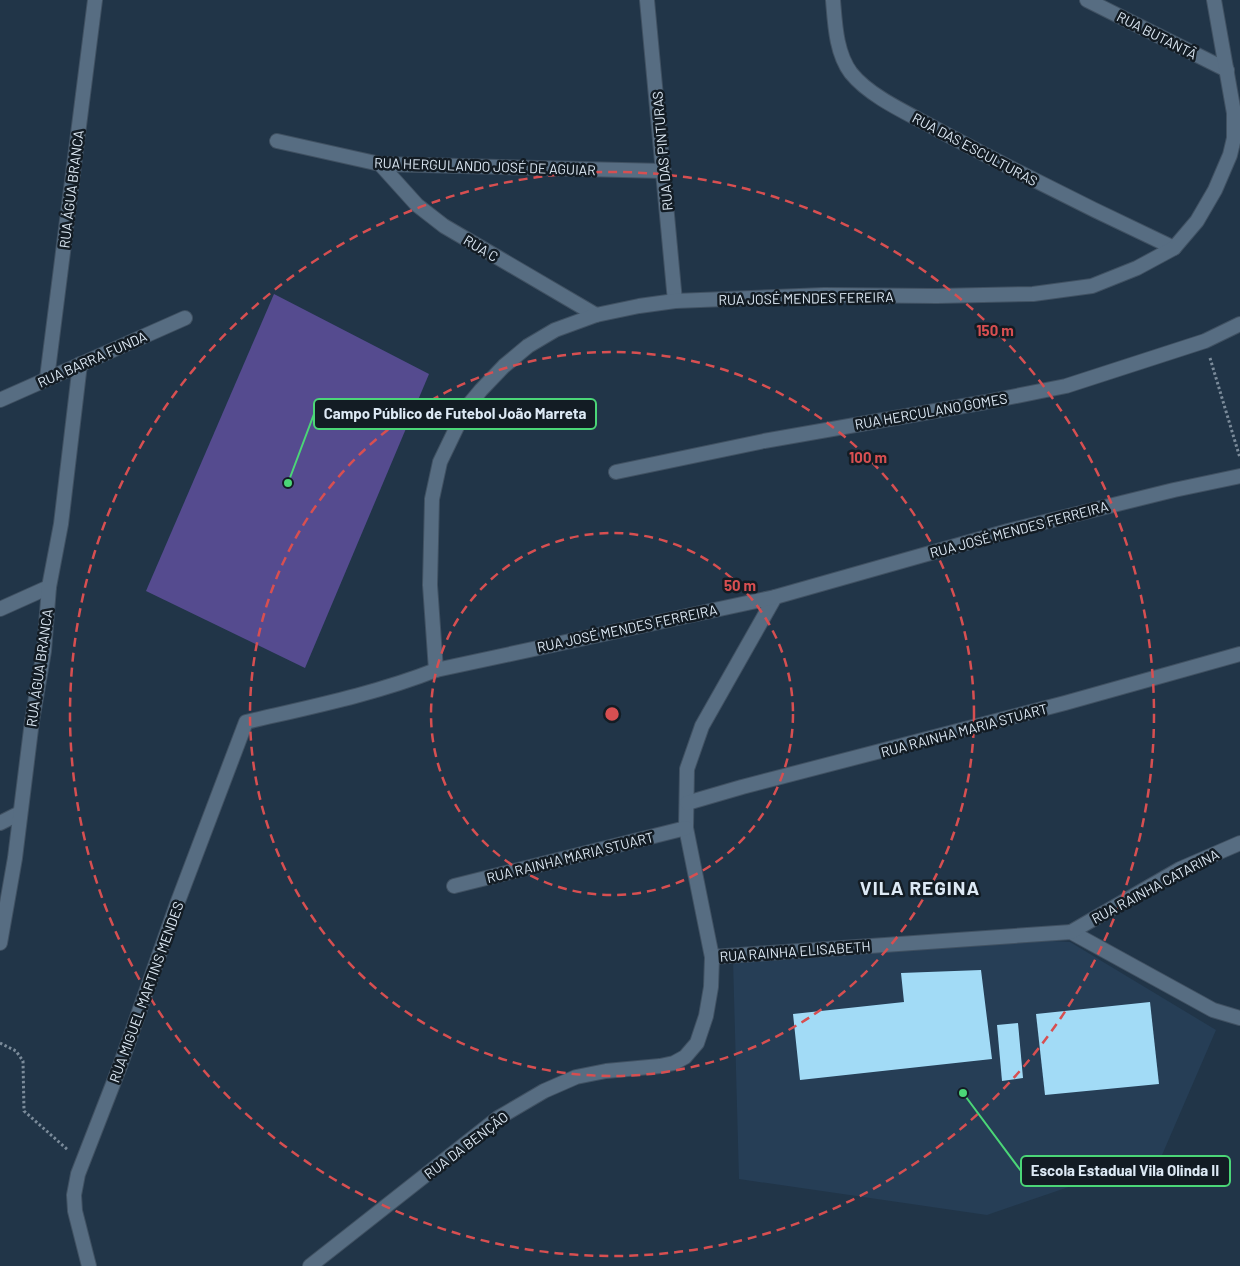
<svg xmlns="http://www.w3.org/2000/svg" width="1240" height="1266" font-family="Barlow,sans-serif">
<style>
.built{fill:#263e56}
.green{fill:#554b8f}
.building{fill:#a2dbf6}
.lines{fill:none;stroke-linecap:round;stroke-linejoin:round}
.minor-casing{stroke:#405162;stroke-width:16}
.path{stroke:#7b8b9a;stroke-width:3;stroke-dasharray:2.5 2.5;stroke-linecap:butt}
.minor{stroke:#576d82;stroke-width:14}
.ring{fill:none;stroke:#d74f51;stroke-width:2.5;stroke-dasharray:9 6}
.labels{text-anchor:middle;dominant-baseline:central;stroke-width:5;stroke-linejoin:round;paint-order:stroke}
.street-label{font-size:14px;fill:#dde9f5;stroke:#131c24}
.district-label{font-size:19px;font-weight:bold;letter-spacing:1px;fill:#dde9f5;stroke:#131c24}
.centre{fill:#d74f51;stroke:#131c24;stroke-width:2.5}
.ring-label{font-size:15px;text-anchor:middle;font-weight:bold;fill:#d74f51;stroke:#131c24;stroke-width:5;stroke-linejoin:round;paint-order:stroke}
.leader{fill:none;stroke:#4bd677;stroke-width:2}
.callout-dot{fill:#4bd677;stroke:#131c24;stroke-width:2}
.callout{fill:#131c24;stroke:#4bd677;stroke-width:2}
.callout-label{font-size:15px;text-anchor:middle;font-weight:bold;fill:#dde9f5}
</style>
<rect width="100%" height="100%" fill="#213548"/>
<polygon class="built" points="1052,941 1070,942 1216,1030 1162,1155 987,1215 739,1179 733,959"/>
<polygon class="green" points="274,294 429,374 305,668 146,591"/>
<g class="building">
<polygon points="981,970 992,1059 800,1080 793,1014 904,1002 901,973"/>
<polygon points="1150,1002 1159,1084 1045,1095 1036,1014"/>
<polygon points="1018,1023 1023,1078 1002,1081 997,1025"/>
</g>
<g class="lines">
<defs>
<g id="minor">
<polyline points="647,0 675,301"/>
<path d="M833,0C835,24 836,53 851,73C871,98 912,115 940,131C1017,172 1095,211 1174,248"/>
<polyline points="1087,0 1227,70"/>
<polyline points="277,141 380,164 664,171"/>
<polyline points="380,164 417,205 444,226 596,315"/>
<polyline points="47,378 95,0"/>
<polyline points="0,400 185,318"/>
<polyline points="616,472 764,441 986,402 1066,386 1205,341 1240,324"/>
<polyline points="775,597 702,726 687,769 686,828 712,957 1071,932 1213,1010 1240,1018"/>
<polyline points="0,609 49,587"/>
<polyline points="436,670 430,585 432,499 440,462 466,408 481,390 504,366 528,346 555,330 596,315 639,306 675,301 824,295 937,296 1033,294 1092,286 1137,268 1174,248 1197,221 1215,190 1230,155 1234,138 1234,113 1214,0"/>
<polyline points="687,803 742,787 1065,703 1240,654"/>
<polyline points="0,823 20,813"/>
<polyline points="454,886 686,828"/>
<polyline points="1071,932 1180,869 1240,843"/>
<polyline points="0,943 15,858 32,721 44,651 49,587 61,524 80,364"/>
<path d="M89,1266L75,1211L74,1195L78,1174L120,1066L177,904L246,722C310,707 375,694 436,670L775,597L1008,531L1174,490L1240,476"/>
<polyline points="310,1266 498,1118 544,1091 576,1077 606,1071 660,1066 674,1063 685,1057 697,1043 706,1016 711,987 712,957"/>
</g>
</defs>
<use href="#minor" class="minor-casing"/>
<g class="path">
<polyline points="1210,358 1240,458"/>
<polyline points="0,1043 16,1051 23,1061 24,1111 68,1150"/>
</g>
<use href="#minor" class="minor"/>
</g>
<g class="ring">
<circle cx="612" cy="714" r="181"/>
<circle cx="612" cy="714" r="362"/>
<circle cx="612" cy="714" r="542"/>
</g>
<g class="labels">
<g class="street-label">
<text transform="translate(1157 35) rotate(27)">RUA BUTANTÃ</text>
<text transform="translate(975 149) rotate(28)">RUA DAS ESCULTURAS</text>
<text transform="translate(662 151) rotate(-95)">RUA DAS PINTURAS</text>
<text transform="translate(485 166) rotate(2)">RUA HERGULANDO JOSÉ DE AGUIAR</text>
<text transform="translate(71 189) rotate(-83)">RUA ÁGUA BRANCA</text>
<text transform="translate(481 248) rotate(31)">RUA C</text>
<text transform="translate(806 298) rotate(-1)">RUA JOSÉ MENDES FEREIRA</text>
<text transform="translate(92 359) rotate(-24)">RUA BARRA FUNDA</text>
<text transform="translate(931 411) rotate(-10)">RUA HERCULANO GOMES</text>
<text transform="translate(1019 529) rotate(-15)">RUA JOSÉ MENDES FERREIRA</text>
<text transform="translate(627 628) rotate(-12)">RUA JOSÉ MENDES FERREIRA</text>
<text transform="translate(39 668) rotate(-82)">RUA ÁGUA BRANCA</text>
<text transform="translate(964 730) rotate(-15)">RUA RAINHA MARIA STUART</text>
<text transform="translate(570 857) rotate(-14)">RUA RAINHA MARIA STUART</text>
<text transform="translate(1155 886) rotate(-28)">RUA RAINHA CATARINA</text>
<text transform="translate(795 951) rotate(-4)">RUA RAINHA ELISABETH</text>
<text transform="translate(146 992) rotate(-70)">RUA MIGUEL MARTINS MENDES</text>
<text transform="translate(466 1145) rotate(-37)">RUA DA BENÇÃO</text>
</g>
<g class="district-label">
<text x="920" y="887">VILA REGINA</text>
</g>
</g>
<circle cx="612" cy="714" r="8" class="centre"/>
<g class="ring-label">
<text x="995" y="336">150 m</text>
<text x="868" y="463">100 m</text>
<text x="740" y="591">50 m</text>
</g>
<path class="leader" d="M288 483L314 414M963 1093L1021 1171"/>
<g class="callout-dot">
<circle cx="288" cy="483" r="5"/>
<circle cx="963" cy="1093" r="5"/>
</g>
<g class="callout">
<rect x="314" y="399" width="282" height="30" rx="5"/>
<rect x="1021" y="1156" width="209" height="30" rx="5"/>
</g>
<g class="callout-label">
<text x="455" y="419">Campo Público de Futebol João Marreta</text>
<text x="1125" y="1176">Escola Estadual Vila Olinda II</text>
</g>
</svg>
